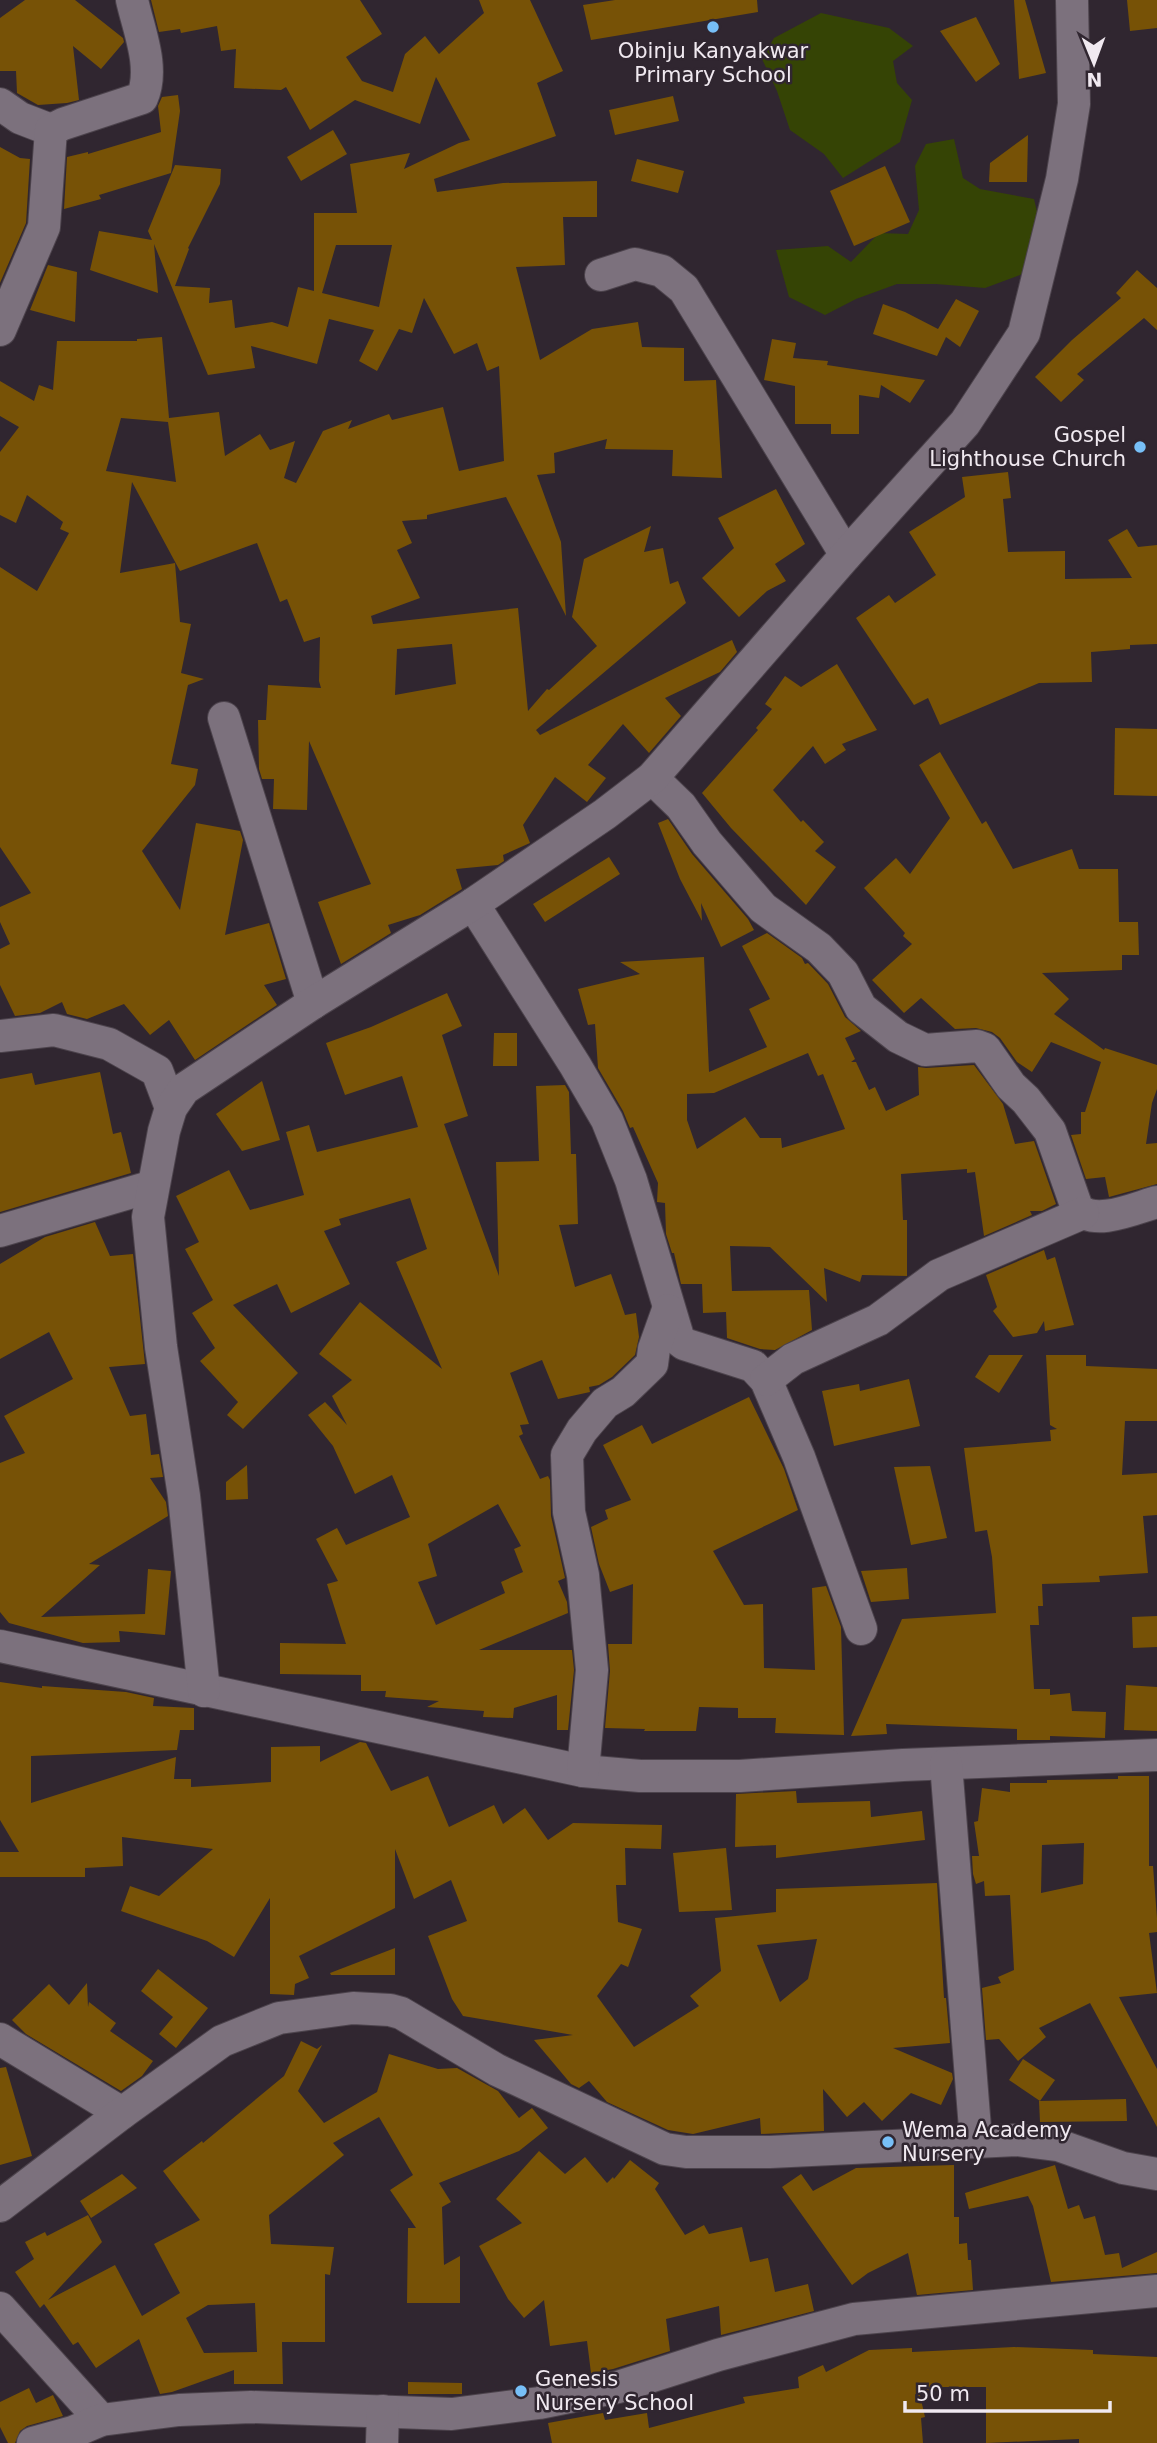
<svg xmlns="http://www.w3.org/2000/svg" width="1157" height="2443" font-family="'DejaVu Sans',sans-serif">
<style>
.green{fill:#354405}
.building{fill:#775206;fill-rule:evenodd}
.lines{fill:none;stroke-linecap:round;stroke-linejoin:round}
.street-casing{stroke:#4c434c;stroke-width:34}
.street{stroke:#7c717d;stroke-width:32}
.poi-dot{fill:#77bff7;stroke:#302630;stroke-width:2.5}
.labels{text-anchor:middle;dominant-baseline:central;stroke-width:5;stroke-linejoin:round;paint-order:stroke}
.poi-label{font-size:21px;fill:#f0e9f0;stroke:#302630;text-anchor:start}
</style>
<rect width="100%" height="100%" fill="#302630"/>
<g class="green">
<polygon points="821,13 889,28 913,46 893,61 897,83 912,100 900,142 843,178 824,154 790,130 777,91 762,59 774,38"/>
<polygon points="954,139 963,178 980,189 1034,199 1043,237 1033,270 985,288 936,284 897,284 856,299 825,315 789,297 776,250 828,246 851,262 879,233 908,234 919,210 915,166 926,144"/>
</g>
<g class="building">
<polygon points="25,0 75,0 123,38 124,42 101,69 73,46 79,100 67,103 38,105 17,93 16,71 0,71 0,18"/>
<path d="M151,0H360L382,34L346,57L362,81L393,92L405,54L425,36L439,54L484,13L479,0H530L563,71L537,83L556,136L434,179L437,192L503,183L597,181V217H563L565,265L516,267L540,360L592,329L638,322L642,347L684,348V381L716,380L722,478L672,476L673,450L605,449L607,439L554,453L555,473L537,475L561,542L566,616L506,497L427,515V519L402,521L412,543L397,550L420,598L371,616L373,624L518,608L528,711L547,689L549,690L597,646L572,617L584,559L651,526L644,552L663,548L670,584L678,581L686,603L536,730L540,735L732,640L737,652L720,672L665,698L681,716L649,753L623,724L588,765L606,778L587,802L555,777L523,825L530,843L503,855L504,861L498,865L456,869L462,889L420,915L388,925L391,933L341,964L318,902L371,884L309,741L307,810L273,809L274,779H262L259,769L258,720H266L268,685L321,688L319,681L320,637L304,642L287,599L280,602L257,543L180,571L132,482L120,573L175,563L180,622L191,624L181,673L204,679L188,685L171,764L198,769L195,785L142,851L180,910L196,823L240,831L243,840L225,935L269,923L286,979L264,985L277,1005L195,1060L169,1020L150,1035L124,1004L87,1019L67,1014L62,1002L40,1013L15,1016L0,985V949L10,944L0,922V907L31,893L0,847V567L37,591L69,533L60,529L63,522L27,495L16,523L0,515V452L19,427L0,416V381L34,401L39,385L53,390L57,341H137V339L162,337L169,418L219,412L225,456L260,434L270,450L295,441L284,478L296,483L323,431L352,420L348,429L389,414L392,420L443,407L459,471L504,461L499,366L487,371L477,343L454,354L424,298L412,333L399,329L377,371L359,361L374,330L329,319L317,364L251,346L255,368L208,375L154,244L158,293L90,270L99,231L152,240L148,231L175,165L221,169L220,184L188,248L189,249L175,286L210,288L209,303L232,300L235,328L272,322L288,327L298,287L314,291V213H357L350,164L410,153L404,169L459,143L470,140L436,77L420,124L355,100L310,130L286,87L281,90L234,88L236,49L221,51L217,26L181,33L180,29L159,32ZM336,245H392L379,307L322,293ZM121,418L168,422L176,482L106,471ZM452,644L456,684L395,695L397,649Z"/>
<polygon points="615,0 757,0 758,12 591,40 583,5"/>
<polygon points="1014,0 1025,0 1046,73 1019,79"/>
<polygon points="1127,0 1157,0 1157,28 1130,31"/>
<polygon points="976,17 1000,64 976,82 940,31"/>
<polygon points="178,95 180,111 171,173 99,195 101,199 64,209 67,157 88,152 88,154 161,132 158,106 162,97"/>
<polygon points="673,96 679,121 615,135 609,110"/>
<polygon points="333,130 347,154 301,181 287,157"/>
<polygon points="1028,135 1027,182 989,182 990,163"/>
<polygon points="0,147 20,158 30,159 26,223 0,283"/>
<polygon points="637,159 684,171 678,193 631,181"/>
<polygon points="885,166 910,222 854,246 830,191"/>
<polygon points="48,265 77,272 75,322 30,310"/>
<polygon points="1137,270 1157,288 1157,330 1144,318 1077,374 1084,380 1061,402 1035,377 1072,340 1121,298 1116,293"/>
<polygon points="956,299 979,311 960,347 946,337 937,356 873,334 883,304 905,312 938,329"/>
<polygon points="772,339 796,343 793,358 828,361 827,365 925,380 910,403 881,385 879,398 859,395 859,434 831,434 831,424 795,424 795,386 764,380"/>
<polygon points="1008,472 1011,498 1003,499 1008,552 1065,551 1065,579 1132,578 1108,540 1127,529 1138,547 1157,545 1157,644 1130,645 1130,649 1091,652 1092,682 1039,683 940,725 928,698 914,705 856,618 889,595 895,603 936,575 909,532 965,497 962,477"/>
<polygon points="776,489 805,544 775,564 786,581 767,591 739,617 702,578 734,548 718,518"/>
<polygon points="837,664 877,730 842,744 846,750 825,764 813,746 773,790 801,822 803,820 824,842 815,851 836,867 806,905 731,828 702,793 758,730 756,728 772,709 765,704 785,676 801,687"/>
<polygon points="1115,728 1157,729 1157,796 1114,795"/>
<polygon points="940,752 982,824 986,821 1013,869 1072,849 1079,869 1118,869 1119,922 1138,922 1139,955 1122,955 1122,970 1042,973 1069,999 1054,1014 1104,1050 1105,1048 1157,1065 1157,1089 1152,1103 1146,1144 1157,1143 1157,1184 1109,1197 1105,1177 1086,1179 1071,1135 1081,1134 1081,1112 1085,1112 1101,1062 1051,1042 1032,1072 1017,1062 1000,1038 992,1032 976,1028 955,1029 921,998 904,1013 872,980 912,944 903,936 905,933 864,888 896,858 910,874 950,818 919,765"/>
<polygon points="668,819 692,854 748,919 754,930 721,947 701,903 702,921 680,879 658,823"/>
<polygon points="609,857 620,874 545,922 533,904"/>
<path d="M767,933L802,958L805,964L808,963L828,984L845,1017L861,1031L845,1038L855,1059L851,1062H856L869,1090L875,1087L886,1111L919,1095L918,1067L926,1068L974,1065L1003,1104L1015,1144L1034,1141L1056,1204L1042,1211H1030L1032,1215L984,1236L975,1172L967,1173V1169L901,1174L903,1220H907V1276L862,1275L860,1282L824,1268L827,1302L770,1247L730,1246L732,1291L809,1290L812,1330L775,1350L760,1349L727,1338L726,1312L703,1313L702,1284H681L674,1253H672L666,1234L665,1203L657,1202L658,1183L633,1127L630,1128L623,1111L598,1068L595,1024L588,1025L578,989L640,974L620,962L704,957L709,1072L767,1047L749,1009L770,999L742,946ZM808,1053L818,1076L823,1074L845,1129L782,1148L781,1138H760L745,1117L697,1149L687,1120V1094L714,1093Z"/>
<path d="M447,993L462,1026L442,1035L468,1116L444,1124L499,1276L496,1162L539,1161L536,1086L565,1085L569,1092L571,1154H576L578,1224L559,1225L575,1287L611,1274L625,1315L636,1313L639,1337L635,1355L612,1377L599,1385L589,1387L590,1392L558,1399L542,1360L510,1373L529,1424L520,1425L523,1434L519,1436L540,1479L548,1476L550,1480L551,1516L565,1578L558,1581L567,1602L568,1613L479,1650H572L574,1670L568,1730H557V1695L514,1708L513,1718L483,1717L484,1711L427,1707L439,1701L385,1697L386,1691H361V1675L280,1674V1643L346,1644L327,1584L338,1581L316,1539L337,1528L346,1545L410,1517L392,1475L355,1494L333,1446L308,1415L325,1402L347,1425L332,1396L352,1380L319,1354L360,1302L442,1369L396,1262L427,1249L410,1198L339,1219L341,1225L324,1231L350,1284L291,1313L277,1284L233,1305L298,1373L243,1429L227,1415L238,1402L200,1361L215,1348L192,1313L213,1300L185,1249L199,1242L176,1196L229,1170L250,1210L304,1195L286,1132L309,1125L317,1152L418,1127L402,1076L345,1095L326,1043L371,1027ZM498,1504L521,1546L514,1549L523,1572L501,1582L505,1593L436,1625L418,1582L437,1576L428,1544Z"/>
<polygon points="494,1033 517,1033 517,1066 493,1066"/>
<polygon points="100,1072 113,1134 121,1132 131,1173 0,1212 0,1079 32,1073 35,1085"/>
<polygon points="262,1081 280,1140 242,1151 216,1114"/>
<polygon points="95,1222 110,1256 133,1254 145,1364 109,1367 130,1416 146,1414 151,1455 159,1454 163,1477 150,1478 166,1502 168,1516 89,1564 100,1565 41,1617 145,1614 148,1569 171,1571 165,1635 119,1631 120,1642 83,1643 9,1623 0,1612 0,1463 25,1453 4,1416 73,1379 49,1332 0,1359 0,1264 45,1237"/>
<polygon points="1044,1250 1047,1260 1055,1257 1074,1325 1045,1331 1044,1321 1037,1333 1013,1337 993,1311 997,1307 986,1275"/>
<polygon points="989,1355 1023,1355 999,1393 975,1377"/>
<polygon points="1046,1355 1086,1355 1086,1366 1157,1369 1157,1421 1125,1421 1122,1475 1157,1473 1157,1515 1143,1516 1148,1573 1099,1576 1100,1582 1042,1584 1043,1606 1038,1606 1039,1625 1030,1625 1034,1689 1050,1689 1050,1695 1070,1693 1072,1711 1106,1712 1105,1738 1050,1736 1050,1740 1017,1740 1017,1729 886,1724 887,1734 851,1736 902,1619 996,1613 992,1557 987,1530 975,1532 964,1448 1051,1441 1050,1430 1057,1429 1050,1425"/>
<polygon points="909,1379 920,1426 834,1446 822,1391 859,1384 860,1391"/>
<polygon points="749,1397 784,1469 798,1510 713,1551 744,1605 763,1604 764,1668 815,1670 812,1588 826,1586 841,1627 844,1735 775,1733 776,1718 738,1718 738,1708 699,1707 696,1731 644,1731 645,1729 605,1728 610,1671 608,1644 632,1644 633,1584 610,1592 599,1564 591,1527 608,1519 605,1510 631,1500 603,1445 642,1425 652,1444"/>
<polygon points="247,1465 248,1499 226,1500 226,1482"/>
<polygon points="930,1466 947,1538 911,1545 894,1467"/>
<polygon points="907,1568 909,1599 871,1602 861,1571"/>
<polygon points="1157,1616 1157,1647 1133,1648 1132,1617"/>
<path d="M0,1682L42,1688V1686L126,1692L154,1698L153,1706L194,1708V1730H180L177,1750L31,1756V1803L176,1757L174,1779H191V1787L271,1782V1747L320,1746V1762L360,1742L366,1743L391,1791L428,1776L449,1827L494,1805L503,1824L525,1808L548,1840L573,1823L662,1825L661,1849L625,1848L626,1885H616L618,1922L642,1929L628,1967L621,1964L597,1996L634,2047L699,2006L690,1996L721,1971L715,1918L776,1912V1889L937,1883L944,1998H946L950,2043L893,2048L952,2073L953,2079L941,2105L911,2093L882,2121L864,2102L847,2117L823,2089L824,2131L761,2134L760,2118L693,2134L668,2130L607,2102L589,2081L579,2088L571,2084L534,2040L573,2035L463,2016L452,1999L428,1936L467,1921L451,1880L414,1899L395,1849V1908L299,1956L309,1978L295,1984L294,1995L270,1994V1898L234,1957L207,1941L121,1911L130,1886L159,1896L213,1849L122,1837L123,1866L85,1868V1877H0V1852H19L0,1820ZM817,1939L808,1979L780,2002L757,1945Z"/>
<polygon points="1126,1685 1157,1687 1157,1731 1124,1730"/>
<path d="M1118,1776H1149V1866H1153L1157,1918V1932L1149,1933L1157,1993L1119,1997L1157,2069V2127L1090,2003L1039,2028L1046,2037L1018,2061L999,2039L986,2040L982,1988L1001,1983L998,1977L1014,1970L1010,1895L985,1896L984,1881L976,1884L973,1874L972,1856H979L974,1822L978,1821L982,1788L1010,1792V1783H1047V1780L1118,1779ZM1084,1843L1083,1884L1041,1893L1042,1845Z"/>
<polygon points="796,1791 797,1803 870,1801 871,1817 922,1811 925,1840 776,1858 776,1845 735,1847 736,1794"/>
<polygon points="726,1848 732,1910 679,1912 673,1853"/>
<polygon points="395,1948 395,1975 331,1975 330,1973"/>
<polygon points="158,1969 208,2008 176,2048 159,2034 173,2017 141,1991"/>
<polygon points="87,1983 88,2007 89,2002 116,2023 110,2031 153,2061 142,2076 121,2091 26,2034 12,2020 49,1984 69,2005"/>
<path d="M301,2041L317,2049L322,2045L298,2091L324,2123L377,2092L389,2054L438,2069L457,2068L498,2091L519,2118L532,2108L548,2128L519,2151L439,2183L451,2202L442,2207L444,2265L460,2256V2303H407L408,2228H416L390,2190L413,2175L379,2117L333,2143L344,2155L269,2215L271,2244L334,2247L330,2275L325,2274V2342H282L283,2384H234V2370L172,2392L160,2394L139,2339L96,2368L78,2342L73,2345L44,2304L40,2308L15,2272L34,2259L25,2242L45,2232L47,2236L88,2215L102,2242L48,2300L115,2265L142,2316L180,2293L154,2244L200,2220L163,2171L202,2141L203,2143L284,2076ZM255,2303L257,2352L204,2353L186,2318L208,2305Z"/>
<polygon points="1023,2059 1055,2080 1040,2101 1009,2080"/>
<polygon points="6,2067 32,2156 0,2165 0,2068"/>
<polygon points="1126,2099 1127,2121 1040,2122 1039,2101"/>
<polygon points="539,2151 565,2174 585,2157 607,2183 613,2177 614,2179 630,2160 659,2183 655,2189 685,2235 704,2225 709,2234 742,2227 750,2262 768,2258 775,2292 808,2284 814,2311 721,2335 719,2306 666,2319 670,2351 613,2369 591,2373 587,2341 550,2346 544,2300 524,2318 508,2299 479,2246 522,2223 496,2199"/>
<polygon points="954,2165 954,2217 959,2217 959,2244 967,2243 968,2260 971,2260 973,2290 917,2295 908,2253 868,2273 852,2285 782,2187 801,2174 813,2191 856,2168"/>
<polygon points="1055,2165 1068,2209 1079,2205 1084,2219 1095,2216 1105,2255 1119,2253 1122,2268 1157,2252 1157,2273 1051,2282 1033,2206 1028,2196 969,2209 965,2193"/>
<polygon points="122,2174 137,2188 91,2218 80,2201"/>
<polygon points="1014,2347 1093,2350 1093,2354 1157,2357 1157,2443 1079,2443 1079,2439 986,2443 986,2387 942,2387 942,2390 919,2391 925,2417 921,2418 923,2443 552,2443 548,2423 603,2413 605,2420 647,2413 649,2428 745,2403 743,2397 799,2388 798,2377 823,2365 826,2372 869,2350 912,2348 912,2352"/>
<polygon points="408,2382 462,2383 462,2394 408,2394"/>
<polygon points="29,2388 36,2403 53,2395 63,2416 27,2426 20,2431 15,2443 8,2443 0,2427 0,2402"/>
</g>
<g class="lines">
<defs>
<g id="street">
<polyline points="0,104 20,118 51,130"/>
<polyline points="601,275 635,264 662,271 684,289 846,555"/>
<path d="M0,330L44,227L51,130L63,124L142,98C155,68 139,31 132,0"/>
<polyline points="224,718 313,1003"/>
<path d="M652,778L681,806L707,843L763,908L819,948L843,973L861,1008L898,1037L925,1050L977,1046L985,1049L1011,1086L1026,1100L1050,1131L1077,1208C1095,1227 1135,1208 1157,1202"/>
<polyline points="473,904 575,1065 607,1120 631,1180 679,1340 684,1344 753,1366 766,1380 799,1457 861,1629"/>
<polyline points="0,1036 54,1030 109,1044 157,1071 171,1108"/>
<polyline points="0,1231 153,1186"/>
<polyline points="766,1380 793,1359 878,1320 939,1275 1083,1213"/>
<polyline points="0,1646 583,1771 640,1776 740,1776 903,1765 1157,1755"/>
<polyline points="204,1691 184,1496 161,1347 148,1217 164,1131 171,1108 184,1089 313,1003 473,904 605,814 652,778 846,555 965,423 1024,333 1062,179 1074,104 1072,0"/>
<polyline points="946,1764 976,2141"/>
<polyline points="583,1771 592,1670 583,1575 569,1512 567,1455 582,1430 605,1403 623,1392 652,1364 654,1349 668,1310"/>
<polyline points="0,2039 122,2113"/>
<polyline points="0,2206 122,2113 222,2041 279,2018 353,2008 390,2010 401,2013 497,2070 665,2149 686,2152 770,2152 1016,2140 1058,2145 1123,2168 1157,2174"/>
<polyline points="0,2308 101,2420"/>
<polyline points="33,2443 73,2432 101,2420 179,2410 251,2407 452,2414 539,2403 618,2387 718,2355 854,2319 1157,2291"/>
<polyline points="382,2443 383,2411"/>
</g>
</defs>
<use href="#street" class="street-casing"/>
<use href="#street" class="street"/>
</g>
<g class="poi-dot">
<circle cx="713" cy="27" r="7"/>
<circle cx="1140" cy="447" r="7"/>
<circle cx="888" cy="2142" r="7"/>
<circle cx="521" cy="2391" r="7"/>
</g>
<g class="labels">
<g class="poi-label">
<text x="713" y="51" text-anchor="middle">Obinju Kanyakwar<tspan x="713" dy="24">Primary School</tspan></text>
<text x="1126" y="435" text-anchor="end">Gospel<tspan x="1126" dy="24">Lighthouse Church</tspan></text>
<text x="902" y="2130">Wema Academy<tspan x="902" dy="24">Nursery</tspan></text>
<text x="535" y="2379">Genesis<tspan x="535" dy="24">Nursery School</tspan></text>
</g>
</g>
<g transform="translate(1094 63) rotate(179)" stroke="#302630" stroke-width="5" paint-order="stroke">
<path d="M0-5L12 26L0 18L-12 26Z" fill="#f0e9f0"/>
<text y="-10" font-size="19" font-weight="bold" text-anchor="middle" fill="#f0e9f0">N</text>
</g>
<path d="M905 2401v10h205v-10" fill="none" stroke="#f0e9f0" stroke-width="3.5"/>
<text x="916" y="2401" font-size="21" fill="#f0e9f0" stroke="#302630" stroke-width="5" paint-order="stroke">50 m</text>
</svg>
